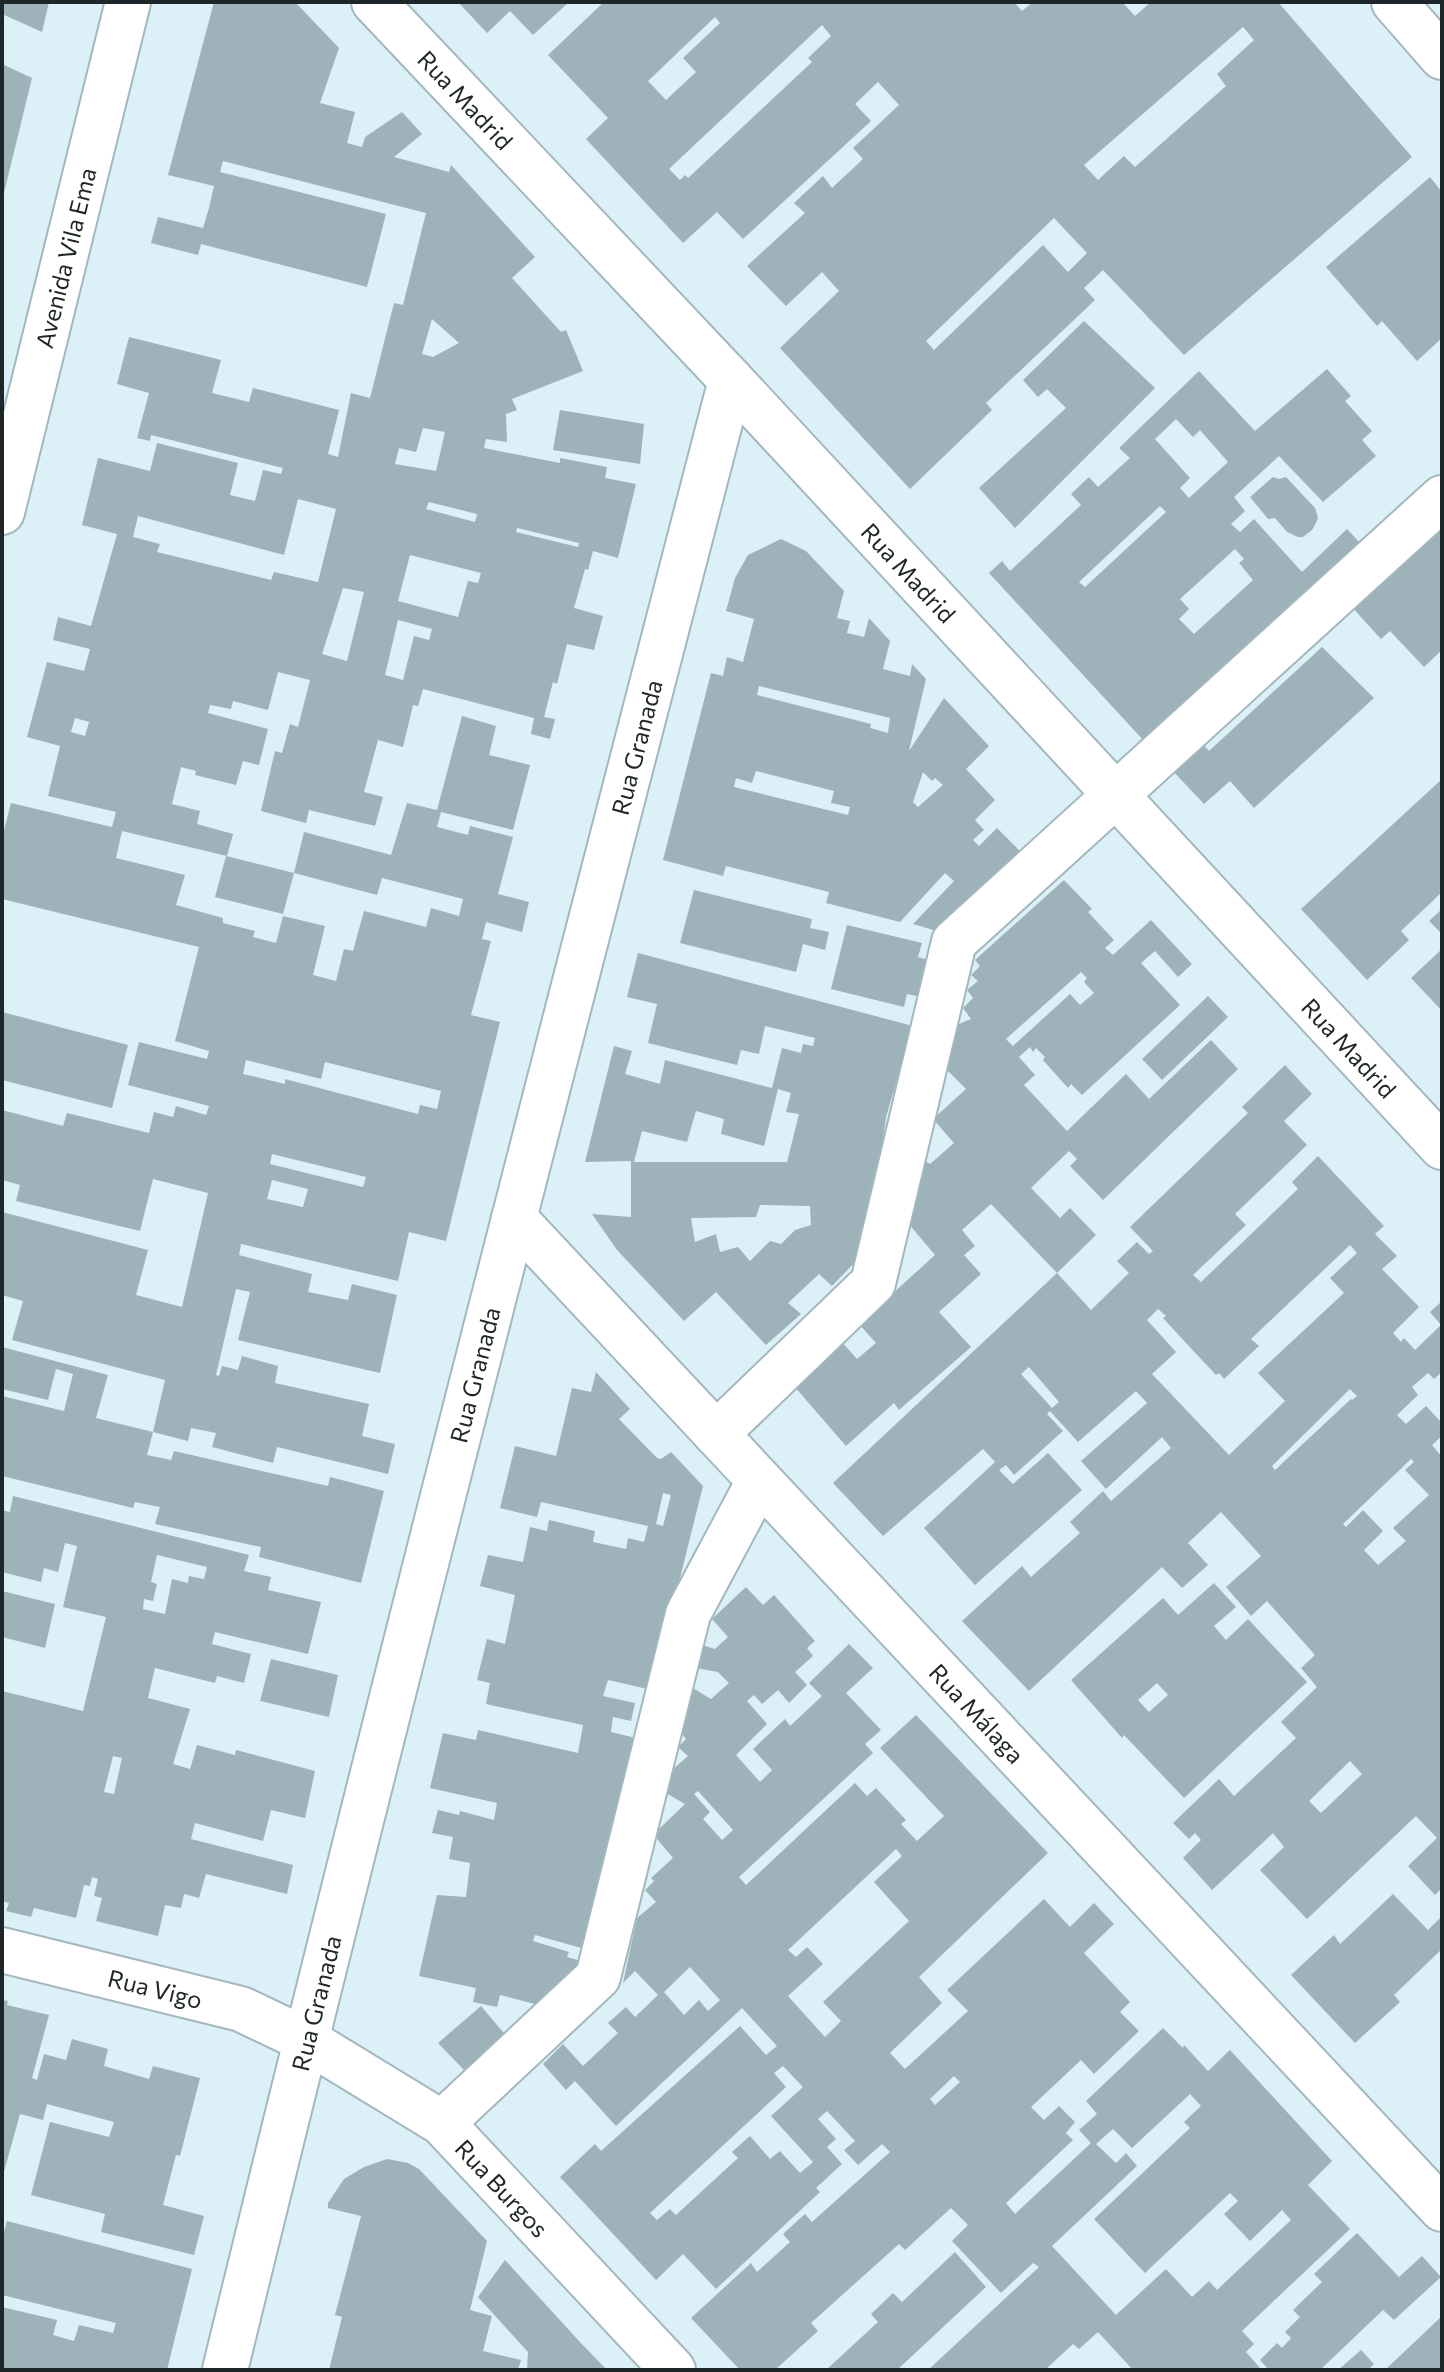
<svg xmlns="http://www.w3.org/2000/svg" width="1444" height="2372" font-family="Commissioner,sans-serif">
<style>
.building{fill:#9eb2b9;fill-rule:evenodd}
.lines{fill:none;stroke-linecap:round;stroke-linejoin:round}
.pedestrian-casing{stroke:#a3b7be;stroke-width:48}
.minor-casing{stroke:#a3b7be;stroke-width:48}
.secondary-casing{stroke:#a3b7be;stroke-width:48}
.pedestrian{stroke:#fff;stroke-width:44}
.minor{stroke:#fff;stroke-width:44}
.secondary{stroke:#fff;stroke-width:44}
.labels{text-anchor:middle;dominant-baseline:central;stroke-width:6;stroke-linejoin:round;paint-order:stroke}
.street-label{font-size:24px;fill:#1f2629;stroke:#f2fafd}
</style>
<rect width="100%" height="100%" fill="#dbf0f7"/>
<g class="building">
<polygon points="2,2 49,2 42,32 2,14"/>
<path d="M214,2H295L339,48L320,103L355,112L347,143L362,147L365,137L402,112L422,134L394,157L449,172L451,165L535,257L512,278L561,332L566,330L583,371L512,399L517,410L506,414L507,442L486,439L484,448L560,463V458L607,467L605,478L636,484L618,558L593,551L588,570L585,569L574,608L603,616L594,650L567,644L557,684L553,682L544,717L555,719L550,739L531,734L534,718L423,689L418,706L413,705L403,747L378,740L364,792L383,797L375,826L309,810L306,823L261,811L275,751L282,753L290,724L298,727L310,680L278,672L268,710L233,701L231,709L210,705L208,713L268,729L259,765L243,761L236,785L195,775L196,771L181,767L172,804L200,811L197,824L233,834L227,856L122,831L116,858L185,875L176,905L223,918V923L255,931L253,937L276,943L283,916L325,926L313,975L336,981L344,949L353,951L364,911L426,927L431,908L459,916L463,899L382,878L377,895L294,873L304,832L391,855L407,803L437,810L462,716L496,726L489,755L530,765L513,830L441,812L437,827L468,835L470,826L513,837L498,894L529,902L522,932L486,922L482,939L491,941L471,1015L500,1022L446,1241L409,1232L398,1281L241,1244L239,1255L312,1274L308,1292L348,1300L352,1284L397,1295L380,1373L238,1340L250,1292L236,1289L216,1375L219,1376L222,1366L238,1370L242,1356L278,1366L275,1383L369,1404L362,1436L395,1444L388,1474L277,1447L273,1463L212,1447L216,1433L191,1428L188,1441L153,1432L165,1380L12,1340L23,1301L2,1295V1212L148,1250L136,1295L182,1307L208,1193L153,1179L140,1231L16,1201L20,1185L2,1180V1110L63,1126L67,1113L149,1133L154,1112L173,1117L176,1106L206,1115L209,1106L128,1085L139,1042L207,1059L209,1051L175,1041L199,947L2,899V838L11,803L112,827L116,812L48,796L60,746L27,737L47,662L84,671L90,649L53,640L58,617L91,626L117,534L82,525L98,458L150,471L157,443L238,463L230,495L255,501L263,470L281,474L283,468L151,435L150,441L137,438L149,393L117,384L129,337L221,360L212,393L249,402L253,388L339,410L328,454L338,457L351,393L370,398L394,303L403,305L426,213L223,161L220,172L386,214L367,287L201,244L198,255L151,243L158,217L203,228L209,208L214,186L168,175ZM432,319L459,343L433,357L422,354ZM423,428L445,432L436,471L395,464L399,448L416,452ZM298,499L336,509L318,582L274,572L271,580L157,552L160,544L133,537L138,516L284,555ZM429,502L477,514L475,522L426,509ZM517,528L579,543L578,547L516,532ZM410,555L481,573L478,583L468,581L458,617L398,601ZM343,588L364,592L347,661L322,654ZM398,620L432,629L429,640L414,636L403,680L385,675ZM75,718L89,722L85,736L71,732ZM246,1060L321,1079L325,1062L441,1091L437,1109L420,1105L418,1114L285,1079V1084L243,1074ZM272,1154L366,1177L363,1187L270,1164ZM272,1180L308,1189L303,1207L267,1199Z"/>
<polygon points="458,2 569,2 533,35 510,11 487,33"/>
<path d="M604,2H1014L1022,11L1033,2H1122L1135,16L1151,2H1278L1412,157L1184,355L1103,270L1084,288L1095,300L986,403L992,410L910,489L780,348L839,291L822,272L786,306L747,266L805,213L794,203L823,176L832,188L863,159L853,148L899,105L878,82L855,104L871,121L743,239L717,212L683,243L586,139L608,118L548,55ZM715,17L720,23L683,58L696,72L666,100L648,81ZM822,25L831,36L808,58L812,62L688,178L685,175L680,180L669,169ZM1243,27L1254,40L1217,74L1226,86L1135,167L1124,156L1098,180L1084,165ZM1054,218L1087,253L1068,272L1043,245L934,350L926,341Z"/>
<polygon points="2,64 32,78 3,197 2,197"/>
<polygon points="1430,177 1442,192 1442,338 1417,361 1382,321 1377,326 1326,267"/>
<polygon points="1084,321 1155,388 1015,528 979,488 1066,408 1047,389 1038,397 1023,380"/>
<path d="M1327,369L1351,396L1345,401L1372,431L1362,440L1376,456L1323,502L1279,456L1234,497L1245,511L1231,524L1240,532L1254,519L1302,572L1347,529L1360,543L1145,742L989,573L1002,561L1010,571L1081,505L1071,494L1089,477L1098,487L1130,458L1119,448L1199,371L1255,431ZM1176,419L1193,437L1200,430L1228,462L1189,498L1180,488L1190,478L1155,439ZM1160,506L1166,512L1085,587L1079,582ZM1235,549L1244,559L1239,563L1253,580L1194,634L1179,619L1189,609L1180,599Z"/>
<polygon points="560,410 644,424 640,464 553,450"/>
<polygon points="1273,477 1279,479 1286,477 1315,508 1318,518 1316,523 1312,530 1303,537 1298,537 1287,532 1275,518 1268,519 1250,497"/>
<polygon points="1437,522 1442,528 1442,650 1424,667 1390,631 1381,639 1349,604"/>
<path d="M781,539L806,551L844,591L837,618L850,621L847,633L864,637L869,618L890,641L883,669L910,676L912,664L926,679L909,751L944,698L989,746L966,769L995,800L975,820L984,830L973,840L979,846L997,828L1022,853L940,932L913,924L954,881L945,873L900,922L826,903L829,892L726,866L723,876L663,860L711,673L723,676L727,657L743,662L754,619L726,611L735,578L748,555ZM759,686L890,718L888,733L870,728L871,724L757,695ZM756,771L834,791L831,803L850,807L848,815L734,787L736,778L752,783ZM923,772L932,781L935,778L943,785L918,807L913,802Z"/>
<polygon points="1322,647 1374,698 1254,808 1230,781 1204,804 1171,769 1201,742 1209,751"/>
<polygon points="1442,779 1442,892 1401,931 1409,940 1367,980 1301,909"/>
<polygon points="226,856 294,873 283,914 215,897"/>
<path d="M1064,880L1092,909L1088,912L1114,940L1105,948L1113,955L1151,920L1192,964L1178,977L1155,951L1141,963L1180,1005L1082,1095L1071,1084L1068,1088L1043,1060L1045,1057L1036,1048L1033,1052L1030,1047L1019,1057L1035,1075L1024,1085L1067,1131L1126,1074L1149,1099L1211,1040L1238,1069L1103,1200L1070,1166L1077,1159L1069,1151L1031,1188L1060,1218L1070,1208L1096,1235L1057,1273L991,1204L962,1230L975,1246L964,1255L981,1274L939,1312L971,1347L899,1410L894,1403L846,1446L794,1386L841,1341L857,1359L876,1343L859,1324L935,1255L908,1223L922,1159L930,1164L954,1143L933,1119L966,1089L944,1067L954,1026L971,1019L963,1008L973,998L967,990L978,981L971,975L980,966L975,960ZM1081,972L1087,978L1084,982L1094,993L1080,1005L1070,994L1013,1046L1006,1039Z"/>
<polygon points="694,890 812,919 810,928 829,932 825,950 803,944 796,972 680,943"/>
<polygon points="1442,909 1442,934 1429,921"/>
<polygon points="847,925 922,943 918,957 932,961 921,997 907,994 904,1007 831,989"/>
<polygon points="1442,949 1442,1011 1411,978"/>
<path d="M638,953L913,1026L886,1117L880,1162L860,1257L832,1286L819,1274L788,1303L801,1314L766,1345L716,1292L684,1321L617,1250L592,1214L631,1217V1161L585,1162L614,1046L632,1051L625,1074L660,1084L665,1060L772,1088L782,1048L801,1053L803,1044L813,1046L815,1038L765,1026L759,1054L741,1050L737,1065L648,1043L657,1004L627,997ZM778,1089L791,1093L786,1112L799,1114L787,1162H634L642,1131L687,1142L696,1111L724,1119L721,1134L764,1146ZM760,1205L810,1206L811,1225L795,1230L781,1244L770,1241L750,1261L738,1247L720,1252L716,1234L695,1242L691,1218L756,1217Z"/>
<polygon points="1208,996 1228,1017 1162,1080 1142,1059"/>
<polygon points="2,1012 128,1045 112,1108 2,1080"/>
<path d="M1285,1065L1312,1094L1284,1121L1307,1145L1235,1214L1246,1225L1193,1275L1201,1282L1298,1189L1292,1182L1318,1156L1384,1226L1375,1234L1397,1256L1382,1269L1419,1307L1393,1333L1401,1342L1404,1338L1415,1350L1441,1325L1430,1312L1442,1301V1372L1434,1379L1428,1373L1412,1387L1418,1395L1397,1415L1406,1424L1426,1406L1442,1423V1436L1432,1445L1442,1457V1888L1435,1895L1408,1866L1437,1838L1416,1816L1307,1919L1260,1870L1284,1847L1273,1833L1212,1890L1183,1858L1201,1840L1195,1833L1189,1839L1173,1823L1219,1779L1234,1796L1296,1738L1281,1722L1317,1687L1301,1668L1315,1655L1267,1601L1251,1616L1226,1587L1261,1556L1221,1512L1188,1543L1208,1565L1182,1588L1162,1567L1029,1691L962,1621L1022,1566L1031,1577L1080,1533L1070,1522L1103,1491L1111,1501L1171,1448L1162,1437L1106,1489L1081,1461L1147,1403L1136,1391L1078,1442L1050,1411L1047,1414L1063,1431L1014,1475L1006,1465L999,1470L1013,1484L1048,1453L1082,1490L975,1585L924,1528L995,1462L983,1449L883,1536L833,1483L1057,1273L1091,1310L1129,1273L1117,1261L1137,1242L1149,1254L1153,1251L1130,1227L1248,1113L1242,1107ZM1350,1245L1357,1253L1330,1278L1344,1293L1258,1373L1285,1401L1229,1455L1152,1374L1176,1352L1147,1320L1158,1309L1166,1316L1163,1318L1186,1343L1216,1375L1219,1373L1224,1379L1259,1346L1251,1339ZM1029,1367L1059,1402L1052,1408L1021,1374ZM1350,1389L1357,1396L1352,1400L1351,1399L1275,1470L1272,1466ZM1411,1459L1414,1462L1405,1470L1429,1495L1393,1528L1406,1541L1378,1565L1364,1550L1383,1531L1363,1510L1346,1527L1343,1524ZM1350,1761L1362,1774L1321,1813L1309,1801Z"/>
<polygon points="2,1347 108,1375 96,1418 153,1432 147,1455 171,1460 174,1451 328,1486 330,1477 384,1491 361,1583 259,1557 261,1547 155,1524 160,1507 135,1502 133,1508 2,1476 2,1396 64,1411 73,1374 56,1369 48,1400 2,1389"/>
<path d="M596,1372L630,1409L619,1419L657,1458L661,1459L671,1452L703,1486L652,1690L608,1680L603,1696L635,1703L631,1721L613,1717L611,1732L640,1739L585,1949L535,1935L533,1941L569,1952L567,1957L581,1961L574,1984L546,2007L500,1995L497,2007L473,2002L476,1988L419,1976L437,1895L466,1897L470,1863L449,1859L453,1837L432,1833L438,1810L459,1815L460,1811L494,1820L497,1803L430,1788L443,1733L476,1740L478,1730L578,1753L583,1725L486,1704L490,1683L477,1680L487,1639L505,1644L515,1595L480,1586L488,1555L523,1562L530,1527L547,1531L549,1520L595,1531L593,1542L626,1549L628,1538L644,1542L648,1526L541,1502L537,1517L500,1508L515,1446L556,1456L572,1388L591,1392ZM663,1493L671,1495L663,1526L656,1524Z"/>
<path d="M13,1496L249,1555L244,1571L271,1577L268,1590L321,1602L308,1654L215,1632L212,1644L251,1654L244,1683L217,1676L215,1683L155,1668L148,1698L190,1709L173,1764L190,1769L197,1745L235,1755L236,1750L315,1771L305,1818L271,1810L263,1841L195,1823L191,1839L293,1865L287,1894L206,1874L199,1898L184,1894L181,1908L165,1905L158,1936L96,1921L102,1898L94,1896L98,1879L92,1877L90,1886L84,1885L76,1918L34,1908L31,1917L6,1911L9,1903L2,1901V1691L83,1711L106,1617L63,1607L77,1546L65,1543L58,1572L44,1568L41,1582L2,1572V1510L10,1512ZM157,1555L207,1567L204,1579L189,1576L188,1583L172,1579L165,1614L143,1609L144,1599L153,1601L157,1584L151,1582ZM113,1756L122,1758L114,1794L104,1792Z"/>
<path d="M1214,1583L1236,1607L1214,1626L1226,1640L1248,1619L1307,1682L1184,1798L1124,1735L1122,1738L1071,1680L1163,1598L1178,1615ZM1157,1683L1168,1695L1149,1712L1138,1700Z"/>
<path d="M746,1587L763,1605L774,1595L815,1641L807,1648L813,1656L795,1672L807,1685L789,1703L778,1690L762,1704L754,1695L747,1701L767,1724L736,1755L760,1782L772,1770L753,1749L785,1719L790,1726L822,1696L809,1683L849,1644L873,1668L846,1693L881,1730L865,1744L873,1753L739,1877L746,1885L855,1783L867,1796L876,1788L906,1820L901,1824L917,1841L944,1816L880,1748L916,1715L1048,1853L919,1977L942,2003L890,2053L905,2069L968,2011L947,1990L1044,1899L1070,1927L1094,1903L1114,1924L1084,1953L1130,2002L1120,2012L1139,2031L1094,2074L1081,2060L1031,2107L1044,2120L1059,2106L1075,2122L1066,2133L1073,2140L1006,2203L1015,2214L1091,2143L1079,2130L1097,2114L1086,2101L1163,2028L1183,2048L1184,2045L1208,2071L1230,2050L1332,2161L1308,2185L1350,2229L1242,2331L1254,2344L1246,2352L1261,2369L1260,2370H1133L1098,2332L1079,2349L1073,2344L1045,2370H928L1039,2267L1033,2263L1001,2293L952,2241L968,2225L951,2208L905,2250L899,2244L811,2323L818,2331L775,2370H740L691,2318L751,2263L757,2272L790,2242L783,2234L805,2214L812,2222L890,2152L882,2144L858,2165L844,2150L855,2141L827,2111L818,2119L836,2139L827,2147L842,2164L816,2188L820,2192L716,2289L683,2254L656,2280L560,2177L595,2144L601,2151L740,2026L766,2055L777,2046L742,2008L616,2126L575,2081L566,2090L543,2064L563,2044L583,2066L618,2033L608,2023L626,2007L635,2017L658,1995L635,1971L623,1983L637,1918L656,1902L645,1890L654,1881L651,1878L673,1858L657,1839L659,1829L685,1804L666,1793L672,1770L688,1756L678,1747L686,1739L681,1733L691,1687L711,1699L729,1683L718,1672L696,1668L702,1645L715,1649L728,1637L712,1619ZM698,1791L733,1830L722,1840L703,1819L710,1812L694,1794ZM896,1849L902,1856L874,1882L909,1921L823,2002L841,2021L825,2037L788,1996L823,1964L807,1947L796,1957L788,1950ZM690,1967L720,2000L708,2011L699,2000L684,2015L664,1992ZM783,2066L803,2087L771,2116L813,2162L800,2173L780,2151L770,2159L750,2136L732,2152L738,2158L676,2215L670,2209L657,2220L650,2213L786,2087L774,2073ZM954,2076L960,2082L935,2105L930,2099ZM1190,2094L1201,2106L1184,2122L1190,2128L1094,2219L1145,2273L1230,2193L1238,2201L1224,2214L1250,2241L1282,2210L1291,2220L1217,2290L1209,2281L1192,2297L1166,2269L1116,2315L1052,2246L1137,2166L1126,2153L1116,2163L1096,2144L1113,2129L1132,2148Z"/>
<polygon points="2,1591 55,1604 45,1648 2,1637"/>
<polygon points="271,1659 338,1675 329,1717 260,1701"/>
<polygon points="1393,1894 1428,1930 1442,1916 1442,1949 1394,1995 1400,2002 1355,2043 1291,1975 1334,1935 1340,1944"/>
<polygon points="2,2000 8,2001 7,2005 49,2015 32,2078 37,2080 44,2054 66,2060 72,2039 108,2049 104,2066 149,2079 153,2066 200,2078 180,2156 176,2155 163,2205 204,2216 194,2255 101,2232 105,2214 31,2195 50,2122 109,2137 114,2122 47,2104 43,2120 20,2114 2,2179"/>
<polygon points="481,2006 508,2038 469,2069 464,2070 438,2043"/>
<polygon points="387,2159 408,2163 419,2169 487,2241 470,2310 492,2316 483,2351 521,2360 518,2370 329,2370 342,2317 335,2315 361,2216 328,2208 328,2203 344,2179 364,2167"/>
<polygon points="7,2221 192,2269 167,2370 2,2370 2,2307 57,2320 53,2335 74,2341 79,2325 113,2333 116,2323 2,2295 2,2239"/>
<polygon points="1357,2233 1399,2277 1422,2256 1441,2277 1394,2320 1383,2310 1320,2370 1269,2370 1260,2360 1277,2343 1282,2348 1291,2338 1285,2332 1300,2317 1293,2310 1322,2282 1314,2274"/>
<polygon points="955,2252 986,2287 897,2370 826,2370 878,2322 871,2314 893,2293 902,2302"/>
<polygon points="505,2260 579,2341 607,2370 527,2370 528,2352 478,2297"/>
<polygon points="1442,2316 1442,2370 1385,2370"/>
<polygon points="1361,2350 1374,2364 1368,2370 1338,2370"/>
</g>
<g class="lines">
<defs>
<g id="pedestrian">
<polyline points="716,1434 873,1283 954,942 1442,498"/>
<polyline points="442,2123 598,1977 688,1614 759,1481"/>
</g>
<g id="minor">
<path id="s1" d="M374,2L731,380L1442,1147"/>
<path id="s2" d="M514,1218L1442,2209"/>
<path id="s3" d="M2,1950L241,2009L306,2040L442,2123L673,2370"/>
<path id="s4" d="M225,2370C387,1705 559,1042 731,380"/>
</g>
<g id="secondary">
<polyline points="1394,2 1442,57"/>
<path id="s5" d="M2,512L128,2"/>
</g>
</defs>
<use href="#pedestrian" class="pedestrian-casing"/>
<use href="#minor" class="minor-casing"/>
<use href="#secondary" class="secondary-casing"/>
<use href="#pedestrian" class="pedestrian"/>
<use href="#minor" class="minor"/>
<use href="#secondary" class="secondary"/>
</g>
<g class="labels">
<g class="street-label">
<text stroke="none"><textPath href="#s1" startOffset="134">Rua Madrid</textPath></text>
<text stroke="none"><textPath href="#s5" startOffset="262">Avenida Vila Ema</textPath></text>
<text stroke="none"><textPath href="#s1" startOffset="782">Rua Madrid</textPath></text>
<text stroke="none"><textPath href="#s4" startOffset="1674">Rua Granada</textPath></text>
<text stroke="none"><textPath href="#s1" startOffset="1430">Rua Madrid</textPath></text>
<text stroke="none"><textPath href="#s4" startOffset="1026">Rua Granada</textPath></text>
<text stroke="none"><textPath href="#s2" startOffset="678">Rua Málaga</textPath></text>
<text stroke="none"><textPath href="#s3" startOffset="158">Rua Vigo</textPath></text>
<text stroke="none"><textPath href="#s4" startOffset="378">Rua Granada</textPath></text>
<text stroke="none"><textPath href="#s3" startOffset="566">Rua Burgos</textPath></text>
</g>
</g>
<rect width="1444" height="2372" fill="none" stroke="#1f2629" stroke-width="8"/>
</svg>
